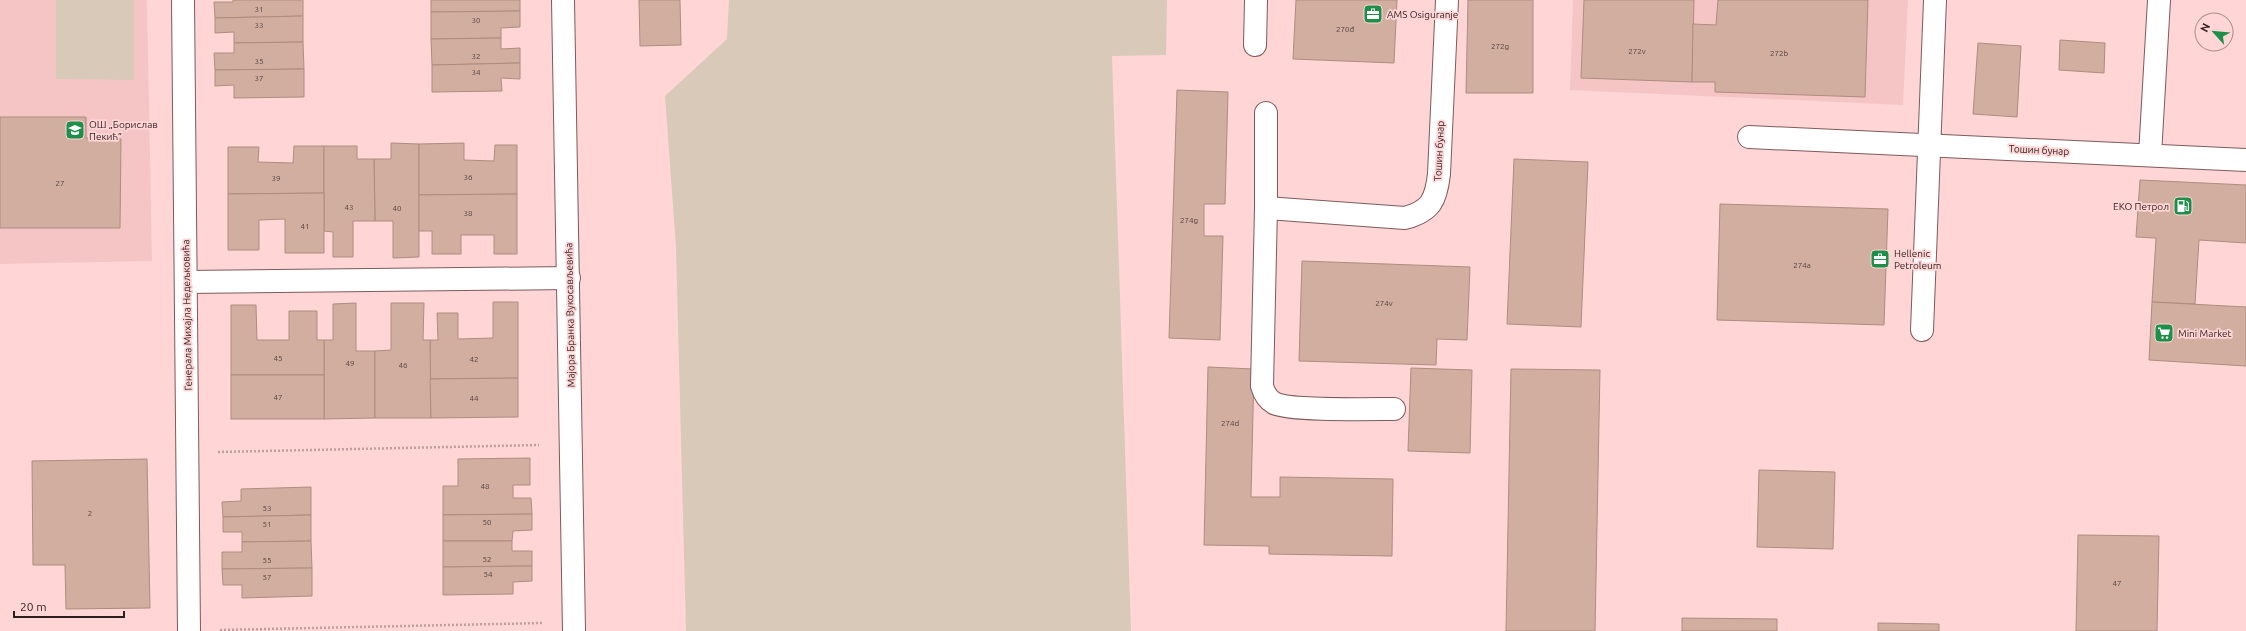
<svg xmlns="http://www.w3.org/2000/svg" width="2246" height="631" font-family="Ubuntu,sans-serif">
<style>
.built{fill:#f5c5c6}
.green{fill:#d9c9b8}
.building{fill:#d1aea0;stroke:#ae8c7e}
.lines{fill:none;stroke-linecap:round;stroke-linejoin:round}
.minor-casing{stroke:#7d5a5b;stroke-width:24}
.path{stroke:#c09e9f;stroke-width:2.5;stroke-dasharray:2 2;stroke-linecap:butt}
.minor{stroke:#fff;stroke-width:22}
.labels{text-anchor:middle;dominant-baseline:central;stroke-width:3.5;stroke-linejoin:round;paint-order:stroke}
.number-label{font-size:8px;fill:#55423e}
.poi-label{font-size:10px;fill:#2c1e1e;stroke:#ffd5d6;text-anchor:start}
.street-label{font-size:10px;fill:#2c1e1e;stroke:#ffd5d6}
</style>
<rect width="100%" height="100%" fill="#ffd5d6"/>
<g class="built">
<polygon points="0,0 147,0 152,261 0,264"/>
<polygon points="1573,0 1908,0 1903,105 1570,90"/>
</g>
<g class="green">
<polygon points="56,0 134,0 134,80 56,79"/>
<polygon points="729,0 1167,0 1166,55 1112,56 1131,631 686,631 676,247 665,96 727,39"/>
</g>
<g class="building">
<polygon points="233,0 303,0 303,16 215,18 214,2 233,2"/>
<polygon points="431,0 520,0 520,11 431,12"/>
<polygon points="639,0 680,0 681,45 640,46"/>
<polygon points="1296,0 1397,0 1394,63 1293,59"/>
<polygon points="1468,0 1533,0 1533,93 1466,93"/>
<polygon points="1584,0 1694,0 1692,82 1581,78"/>
<polygon points="1718,0 1868,0 1865,97 1715,92 1715,82 1692,82 1693,24 1716,25"/>
<polygon points="520,11 520,27 501,28 501,38 431,39 431,12"/>
<polygon points="303,16 303,42 234,43 234,32 215,33 215,18"/>
<polygon points="501,38 501,49 520,48 520,63 432,65 431,39"/>
<polygon points="2060,40 2105,43 2104,73 2059,70"/>
<polygon points="303,42 304,69 215,70 214,53 234,53 234,43"/>
<polygon points="1978,43 2021,46 2017,117 1973,114"/>
<polygon points="520,63 520,79 501,78 502,91 432,92 432,65"/>
<polygon points="304,69 304,97 234,98 234,85 215,86 215,70"/>
<polygon points="1177,90 1228,92 1225,204 1204,204 1204,236 1223,236 1220,340 1169,338"/>
<polygon points="0,117 86,117 86,138 121,139 120,228 0,228"/>
<polygon points="391,143 419,144 419,257 393,258 393,221 375,221 374,159 391,159"/>
<polygon points="464,143 464,160 494,161 495,145 517,145 517,194 419,195 419,144"/>
<polygon points="294,146 324,146 324,193 228,194 228,147 259,147 258,162 293,163"/>
<polygon points="324,146 357,146 357,159 374,159 375,221 353,221 353,257 333,257 333,232 324,231"/>
<polygon points="1514,159 1588,162 1581,327 1507,324"/>
<polygon points="2140,180 2246,185 2246,243 2199,240 2195,304 2152,302 2156,238 2136,237"/>
<polygon points="324,193 324,253 285,253 285,219 259,220 259,250 228,250 228,194"/>
<polygon points="517,194 517,254 494,254 494,235 461,235 461,254 432,254 432,231 419,231 419,195"/>
<polygon points="1720,204 1888,209 1884,325 1717,320"/>
<polygon points="1302,261 1470,267 1467,340 1437,339 1436,365 1299,361"/>
<polygon points="493,302 518,302 518,378 430,379 430,340 438,340 437,313 458,313 458,339 493,338"/>
<polygon points="2152,302 2246,307 2246,366 2149,360"/>
<polygon points="356,303 356,351 375,351 375,418 324,419 324,340 333,340 333,304"/>
<polygon points="391,303 424,303 423,340 430,340 431,418 375,418 375,351 391,350"/>
<polygon points="231,305 256,305 257,340 289,340 289,311 317,311 317,340 324,340 324,375 231,375"/>
<polygon points="1208,367 1254,369 1251,497 1280,497 1280,477 1393,479 1392,556 1269,554 1269,546 1204,545"/>
<polygon points="1411,368 1472,370 1470,453 1408,451"/>
<polygon points="1511,369 1600,370 1595,631 1506,631"/>
<rect x="231" y="375" width="93" height="44"/>
<polygon points="518,378 518,417 431,418 430,379"/>
<polygon points="530,458 530,485 513,485 513,498 531,498 532,514 443,515 443,486 458,486 458,459"/>
<polygon points="147,459 150,608 66,609 65,565 33,565 32,461"/>
<polygon points="1759,470 1835,472 1833,549 1757,547"/>
<polygon points="311,487 311,515 223,517 222,502 241,501 241,489"/>
<polygon points="532,514 532,530 513,531 512,541 443,541 443,515"/>
<polygon points="311,515 311,541 242,542 242,532 223,532 223,517"/>
<polygon points="2078,535 2159,536 2157,631 2076,631"/>
<polygon points="311,541 312,568 222,569 222,552 242,552 242,542"/>
<polygon points="443,541 512,541 512,551 532,551 532,566 443,567"/>
<polygon points="532,566 532,581 513,582 513,594 443,595 443,567"/>
<polygon points="312,568 312,596 242,598 242,585 223,585 222,569"/>
<polygon points="1682,618 1777,619 1777,631 1682,631"/>
<polygon points="1878,623 1939,624 1939,631 1878,631"/>
</g>
<g class="lines">
<defs>
<g id="minor">
<polyline points="183,0 189,631"/>
<polyline points="563,0 574,631"/>
<polyline points="1255,45 1256,0"/>
<path d="M1266,113V208L1262,386C1264,393 1267,399 1274,403C1288,411 1373,409 1394,409"/>
<polyline points="1749,137 2246,160"/>
<polyline points="2150,155 2159,0"/>
<path d="M1266,208L1405,218C1431,211 1436,200 1439,174L1447,0"/>
<polyline points="186,282 569,278"/>
<polyline points="1922,330 1935,0"/>
</g>
</defs>
<use href="#minor" class="minor-casing"/>
<g class="path">
<polyline points="218,452 539,445"/>
<polyline points="220,630 543,623"/>
</g>
<use href="#minor" class="minor"/>
</g>
<defs>
<symbol id="office-square" viewBox="-11 -11 22 22"><rect x="-9" y="-9" width="18" height="18" rx="4" fill="#1c8f49" stroke="#ffd5d6"/><path d="M-6-3h4V-5.5h4V-3h4V5H-6ZM-1-4.5V-3h2v-1.5ZM-6 0V1H6V0Z" fill="#fff"/></symbol>
<symbol id="school-square" viewBox="-11 -11 22 22"><rect x="-9" y="-9" width="18" height="18" rx="4" fill="#1c8f49" stroke="#ffd5d6"/><path d="M0-5L7-2L0 1L-7-2ZM-4 1L0 2.5L4 1V4Q0 6-4 4Z" fill="#fff"/></symbol>
<symbol id="fuel-square" viewBox="-11 -11 22 22"><rect x="-9" y="-9" width="18" height="18" rx="4" fill="#1c8f49" stroke="#ffd5d6"/><path d="M-5.5-6h7V0h2V4h1.3V-2.5L3-4.5l.8-.8L6-3V5H2.5V1h-1V6h-7ZM-4.2-4.7v3.2H.2V-4.7Z" fill="#fff"/></symbol>
<symbol id="supermarket-square" viewBox="-11 -11 22 22"><rect x="-9" y="-9" width="18" height="18" rx="4" fill="#1c8f49" stroke="#ffd5d6"/><path d="M-6-5.5h2.5l.6 2H6L4.5 2H-2.5L-4.4-4H-6ZM-1.5 3.2a1.3 1.3 0 1 0 .1 0ZM3 3.2a1.3 1.3 0 1 0 .1 0Z" fill="#fff"/></symbol>
</defs>
<g fill-rule="evenodd">
<use href="#office-square" x="1362" y="3" width="22" height="22"/>
<use href="#school-square" x="64" y="119" width="22" height="22"/>
<use href="#fuel-square" x="2172" y="195" width="22" height="22"/>
<use href="#office-square" x="1869" y="248" width="22" height="22"/>
<use href="#supermarket-square" x="2153" y="322" width="22" height="22"/>
</g>
<g class="labels">
<g class="number-label">
<text x="259" y="9">31</text>
<text x="476" y="20">30</text>
<text x="259" y="25">33</text>
<text x="1345" y="29">270đ</text>
<text x="1500" y="46">272g</text>
<text x="1637" y="51">272v</text>
<text x="1779" y="53">272b</text>
<text x="476" y="56">32</text>
<text x="259" y="61">35</text>
<text x="476" y="72">34</text>
<text x="259" y="78">37</text>
<text x="468" y="177">36</text>
<text x="276" y="178">39</text>
<text x="60" y="183">27</text>
<text x="349" y="207">43</text>
<text x="397" y="208">40</text>
<text x="468" y="213">38</text>
<text x="1189" y="220">274g</text>
<text x="305" y="226">41</text>
<text x="1802" y="265">274a</text>
<text x="1384" y="303">274v</text>
<text x="278" y="358">45</text>
<text x="474" y="359">42</text>
<text x="350" y="363">49</text>
<text x="403" y="365">46</text>
<text x="278" y="397">47</text>
<text x="474" y="398">44</text>
<text x="1230" y="423">274d</text>
<text x="485" y="486">48</text>
<text x="267" y="508">53</text>
<text x="90" y="513">2</text>
<text x="487" y="522">50</text>
<text x="267" y="524">51</text>
<text x="487" y="559">52</text>
<text x="267" y="560">55</text>
<text x="488" y="574">54</text>
<text x="267" y="577">57</text>
<text x="2117" y="583">47</text>
</g>
<g class="poi-label">
<text x="1387" y="14">AMS Osiguranje</text>
<text x="89" y="124">ОШ „Борислав<tspan x="89" dy="12">Пекић”</tspan></text>
<text x="2169" y="206" text-anchor="end">ЕКО Петрол</text>
<text x="1894" y="253">Hellenic<tspan x="1894" dy="12">Petroleum</tspan></text>
<text x="2178" y="333">Mini Market</text>
</g>
<g class="street-label">
<text transform="translate(2039 150) rotate(3)">Тошин бунар</text>
<text transform="translate(1439 151) rotate(-87)">Тошин бунар</text>
<text transform="translate(187 315) rotate(-91)">Генерала Михајла Недељковића</text>
<text transform="translate(570 315) rotate(-91)">Мајора Бранка Вукосављевића</text>
</g>
</g>
<g transform="translate(2214 32) rotate(297)"><circle r="19" fill="#ffd5d6" stroke="#ab8c8c"/>
<path d="M0-3L7 15L0 10L-7 15Z" fill="#1c8f49"/>
<text y="-6" font-size="11" font-weight="bold" text-anchor="middle" fill="#2c1e1e">N</text>
</g>
<path d="M14 611v6h110v-6" fill="none" stroke="#2c1e1e" stroke-width="2"/>
<text x="20" y="611" font-size="12" fill="#2c1e1e" stroke="#ffd5d6" stroke-width="3" paint-order="stroke">20 m</text>
</svg>
